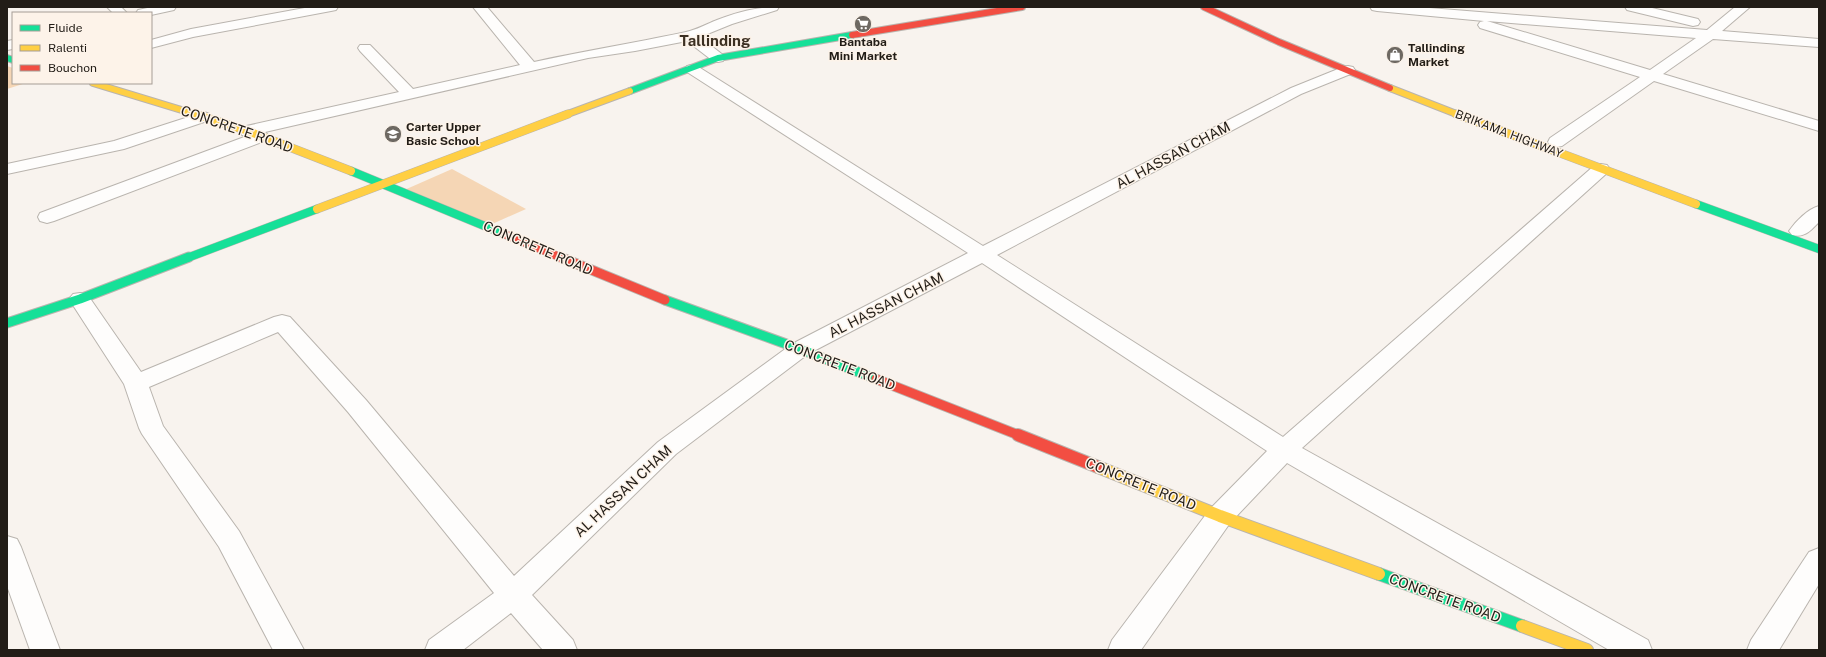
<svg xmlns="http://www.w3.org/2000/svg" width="1826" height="657" font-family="'Public Sans',sans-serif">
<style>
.green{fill:#f5d6b5}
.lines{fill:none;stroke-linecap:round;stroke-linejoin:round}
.street-casing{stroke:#b9b4ae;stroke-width:2}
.fast-far3-casing{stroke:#b9b4ae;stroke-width:8}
.fast-far2-casing{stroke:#b9b4ae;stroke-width:9}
.fast-far1-casing{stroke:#b9b4ae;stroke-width:11}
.fast-casing{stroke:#b9b4ae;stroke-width:14}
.slow-far2-casing{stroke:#b9b4ae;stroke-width:8}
.slow-far1-casing{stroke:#b9b4ae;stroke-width:9}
.slow-casing{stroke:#b9b4ae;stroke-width:14}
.jam-far3-casing{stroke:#b9b4ae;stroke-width:8}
.jam-far2-casing{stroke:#b9b4ae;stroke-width:9}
.jam-far1-casing{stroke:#b9b4ae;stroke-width:11}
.jam-casing{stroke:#b9b4ae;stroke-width:14}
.street{fill:#fefdfc;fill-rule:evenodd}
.fast-far3{stroke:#16e098;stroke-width:6}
.fast-far2{stroke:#16e098;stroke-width:8}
.fast-far1{stroke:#16e098;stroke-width:9}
.fast{stroke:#16e098;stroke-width:12}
.slow-far2{stroke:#ffcf43;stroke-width:6}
.slow-far1{stroke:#ffcf43;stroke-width:8}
.slow{stroke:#ffcf43;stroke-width:12}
.jam-far3{stroke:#f24e42;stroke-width:6}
.jam-far2{stroke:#f24e42;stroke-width:8}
.jam-far1{stroke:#f24e42;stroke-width:9}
.jam{stroke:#f24e42;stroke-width:12}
.labels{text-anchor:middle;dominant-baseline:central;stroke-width:3;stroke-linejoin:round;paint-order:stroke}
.far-poi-label{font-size:12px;font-weight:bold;fill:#221d17;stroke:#fdf3e9;text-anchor:start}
.far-street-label{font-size:12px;fill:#221d17;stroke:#fdf3e9}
.street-label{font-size:14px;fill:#221d17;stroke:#fdf3e9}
.far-district-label{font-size:15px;font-weight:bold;fill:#3c3023;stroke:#fdf3e9}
</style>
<rect width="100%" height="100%" fill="#f8f3ee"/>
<g class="green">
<polygon points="7,66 13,68 13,83 26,83 7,89"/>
<polygon points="452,169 526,209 490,225 402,191"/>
</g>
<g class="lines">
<defs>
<g id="street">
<polygon points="107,7 121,7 127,13 113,13"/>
<polygon points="152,7 176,7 174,10 151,15 151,13 136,13 138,10"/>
<polygon points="310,7 338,7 336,10 331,11 193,37 151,48 151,40 191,29"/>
<path d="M473,7H487L534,62C584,51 635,43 686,32C696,30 707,24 717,20C738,12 756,7 779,7L777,10L732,24L700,37L723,55L725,58L723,61L718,62L713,61L687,41L635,51L588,58L265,132L269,136L267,140L54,221L47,223L40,221L38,217L40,213L247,136L242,135L240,131L242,127L399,92L360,51L358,48L360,45H370L413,89L520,65Z"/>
<path d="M1370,7H1417L1707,30L1735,7H1750L1722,31L1819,39V47L1713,39L1663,74L1819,121V131L1654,81L1562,146L1556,147L1550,146L1548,142L1550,138L1640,77L1480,28L1478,25L1480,22L1484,21L1377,11L1372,10ZM1487,21L1696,38L1650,70Z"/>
<polygon points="1625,7 1648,7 1698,19 1700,22 1698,25 1693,26 1627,10"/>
<polygon points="13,40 13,49 7,50 7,41"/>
<polygon points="692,65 697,66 983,246 1291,88 1343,67 1348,66 1353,67 1355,70 1353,73 1301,94 997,255 1283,437 1595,165 1601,164 1607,165 1610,169 1607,173 1302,448 1648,640 1652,650 1609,650 1287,463 1230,523 1141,650 1108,650 1112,640 1210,509 1267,451 982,263 808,354 676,454 532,595 573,640 577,650 543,650 511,613 463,650 425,650 429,640 494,593 348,412 278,332 149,387 163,426 239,531 304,650 273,650 219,547 142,434 139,428 124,384 69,299 73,294 80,293 87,294 141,372 274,317 282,315 290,317 366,400 514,576 658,442 792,344 968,253 687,72 685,69 687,66"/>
<polygon points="204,112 210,114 212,117 210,120 124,149 7,174 7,164 114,141"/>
<path d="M1819,206V222C1810,231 1805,238 1792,235L1789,231C1796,221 1808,209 1819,206Z"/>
<polygon points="7,536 17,539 21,547 60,650 30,650 7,586"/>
<polygon points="1819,548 1819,584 1779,650 1747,650 1751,640 1809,552"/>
</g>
<g id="fast-far3">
<polyline points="7,58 13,60"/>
<polyline points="630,91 718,58 852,35"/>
</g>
<g id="fast-far2">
<polyline points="351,171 504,234"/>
<polyline points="1696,204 1819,249"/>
<polyline points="187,258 317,209"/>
</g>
<g id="fast-far1">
<polyline points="665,300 800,349 876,379"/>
<polyline points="7,323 80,299 189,257"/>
</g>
<polyline id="fast" points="1379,574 1522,626"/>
<g id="slow-far2">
<polyline points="93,83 198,115"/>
<polyline points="1390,88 1459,115"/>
<polyline points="565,115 630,91"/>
</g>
<g id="slow-far1">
<polyline points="195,114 248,131 351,171"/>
<polyline points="1456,114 1696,204"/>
<polyline points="317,209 568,114"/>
</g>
<g id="slow">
<polyline points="1098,467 1220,516 1379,574"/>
<polyline points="1522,626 1587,650"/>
</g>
<g id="jam-far3">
<polyline points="1204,7 1279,42 1390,88"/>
<polyline points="852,35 1022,7"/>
</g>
<polyline id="jam-far2" points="504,234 562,258"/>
<g id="jam-far1">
<polyline points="560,257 665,300"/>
<polyline points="876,379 1021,436"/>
</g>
<polyline id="jam" points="1018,435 1098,467"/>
</defs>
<use href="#street" class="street-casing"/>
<use href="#fast-far3" class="fast-far3-casing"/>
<use href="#fast-far2" class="fast-far2-casing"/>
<use href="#fast-far1" class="fast-far1-casing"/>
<use href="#fast" class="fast-casing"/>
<use href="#slow-far2" class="slow-far2-casing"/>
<use href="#slow-far1" class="slow-far1-casing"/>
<use href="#slow" class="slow-casing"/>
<use href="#jam-far3" class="jam-far3-casing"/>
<use href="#jam-far2" class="jam-far2-casing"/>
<use href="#jam-far1" class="jam-far1-casing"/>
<use href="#jam" class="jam-casing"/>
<use href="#street" class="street"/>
<use href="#fast-far3" class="fast-far3"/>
<use href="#fast-far2" class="fast-far2"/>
<use href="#fast-far1" class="fast-far1"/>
<use href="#fast" class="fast"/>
<use href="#slow-far2" class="slow-far2"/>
<use href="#slow-far1" class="slow-far1"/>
<use href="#slow" class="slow"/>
<use href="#jam-far3" class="jam-far3"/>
<use href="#jam-far2" class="jam-far2"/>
<use href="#jam-far1" class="jam-far1"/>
<use href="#jam" class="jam"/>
</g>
<defs>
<symbol id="supermarket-disc" viewBox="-11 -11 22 22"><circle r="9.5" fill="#6d6862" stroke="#fdf3e9"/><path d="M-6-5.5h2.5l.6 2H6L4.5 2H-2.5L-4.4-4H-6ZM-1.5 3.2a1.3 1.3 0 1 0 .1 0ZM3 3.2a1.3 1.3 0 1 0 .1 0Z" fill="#fff"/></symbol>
<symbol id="shop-disc" viewBox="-11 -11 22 22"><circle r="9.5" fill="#6d6862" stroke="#fdf3e9"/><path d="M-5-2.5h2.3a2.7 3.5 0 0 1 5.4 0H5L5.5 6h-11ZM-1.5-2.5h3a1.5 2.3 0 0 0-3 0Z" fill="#fff"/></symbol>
<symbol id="school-disc" viewBox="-11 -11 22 22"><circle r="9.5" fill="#6d6862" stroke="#fdf3e9"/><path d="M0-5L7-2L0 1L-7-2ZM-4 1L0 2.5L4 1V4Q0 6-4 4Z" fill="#fff"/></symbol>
</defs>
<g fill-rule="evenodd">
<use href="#supermarket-disc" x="853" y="14" width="20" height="20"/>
<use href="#shop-disc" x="1385" y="45" width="20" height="20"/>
<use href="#school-disc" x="383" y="124" width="20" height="20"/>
</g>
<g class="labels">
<g class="far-poi-label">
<text x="863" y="42" text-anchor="middle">Bantaba<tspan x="863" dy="14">Mini Market</tspan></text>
<text x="1408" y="48">Tallinding<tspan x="1408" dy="14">Market</tspan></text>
<text x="406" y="127">Carter Upper<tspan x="406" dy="14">Basic School</tspan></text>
</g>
<g class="far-street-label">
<text transform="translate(1509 134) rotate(21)">BRIKAMA HIGHWAY</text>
</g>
<g class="street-label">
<text transform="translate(237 129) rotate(19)">CONCRETE ROAD</text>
<text transform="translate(1173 155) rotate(-28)">AL HASSAN CHAM</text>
<text transform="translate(538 248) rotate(23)">CONCRETE ROAD</text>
<text transform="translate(886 305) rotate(-27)">AL HASSAN CHAM</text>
<text transform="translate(840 365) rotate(21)">CONCRETE ROAD</text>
<text transform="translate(1141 484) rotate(22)">CONCRETE ROAD</text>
<text transform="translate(623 491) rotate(-43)">AL HASSAN CHAM</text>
<text transform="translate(1445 598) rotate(20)">CONCRETE ROAD</text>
</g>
<g class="far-district-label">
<text x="715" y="40">Tallinding</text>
</g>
</g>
<rect width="1826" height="657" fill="none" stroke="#221d17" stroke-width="16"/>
<rect x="12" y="12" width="140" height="72" fill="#fdf3e9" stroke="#a59d95"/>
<rect x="20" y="25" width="20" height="6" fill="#16e098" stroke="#a59d95"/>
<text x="48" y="32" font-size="12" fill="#221d17">Fluide</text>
<rect x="20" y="45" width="20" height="6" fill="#ffcf43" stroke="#a59d95"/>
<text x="48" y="52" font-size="12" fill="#221d17">Ralenti</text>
<rect x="20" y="65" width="20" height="6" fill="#f24e42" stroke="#a59d95"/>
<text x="48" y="72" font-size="12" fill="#221d17">Bouchon</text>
</svg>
